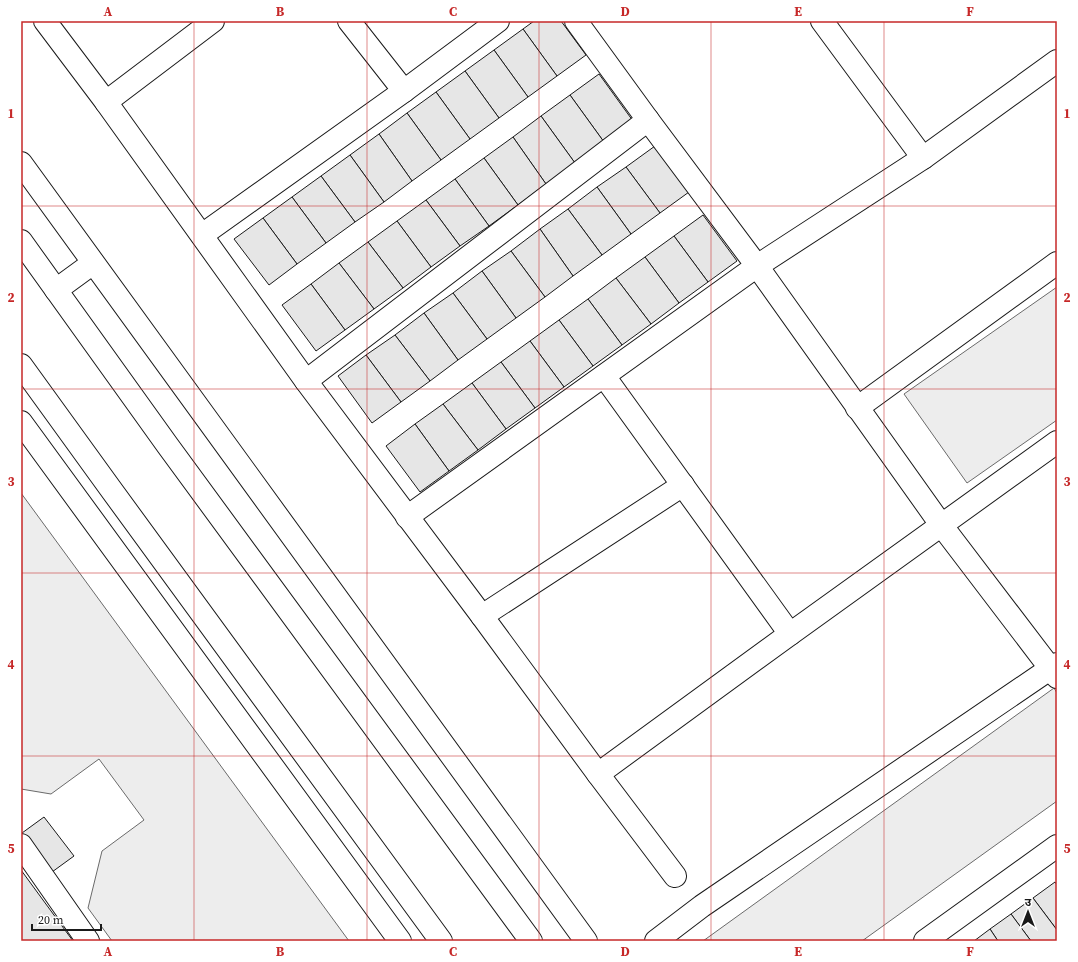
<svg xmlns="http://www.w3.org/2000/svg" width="1078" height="962" font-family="'Source Serif 4','Noto Sans Devanagari',serif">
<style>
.built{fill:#ededed;stroke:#6a6a6a}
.building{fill:#e6e6e6;stroke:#1a1a1a}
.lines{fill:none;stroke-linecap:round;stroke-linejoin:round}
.minor-casing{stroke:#1a1a1a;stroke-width:24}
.major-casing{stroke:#1a1a1a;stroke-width:24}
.minor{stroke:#fff;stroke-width:22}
.major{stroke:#fff;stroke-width:22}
.grid{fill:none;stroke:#c62828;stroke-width:1;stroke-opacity:0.55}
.neatline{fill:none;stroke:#c62828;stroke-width:1.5}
.grid-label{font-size:13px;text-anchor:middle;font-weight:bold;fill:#c62828}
</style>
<rect width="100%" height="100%" fill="#fff"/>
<g class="built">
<polygon points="1057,287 1057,420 967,483 904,394"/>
<polygon points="21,493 349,941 112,941 88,908 102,851 144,820 99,759 51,794 21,789"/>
<polygon points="1054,688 1057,693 1057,801 862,941 703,941"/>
</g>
<g class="building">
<polygon points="534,21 561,21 586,55 557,76 523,29"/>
<polygon points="523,29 557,76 528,97 494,50"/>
<polygon points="494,50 528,97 499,118 465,71"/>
<polygon points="465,71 499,118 470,139 436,92"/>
<polygon points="599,74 633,121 604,142 570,95"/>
<polygon points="436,92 470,139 441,160 407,113"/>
<polygon points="570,95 604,142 575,163 541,116"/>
<polygon points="407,113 441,160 412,181 379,134"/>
<polygon points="541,116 575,163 546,184 513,137"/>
<polygon points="379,134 412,181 384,202 350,155"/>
<polygon points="513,137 546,184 518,205 484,158"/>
<polygon points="655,146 689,192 660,213 626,167"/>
<polygon points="350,155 384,202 355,222 321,176"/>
<polygon points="484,158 518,205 489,226 455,179"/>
<polygon points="626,167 660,213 631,234 597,187"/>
<polygon points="321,176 355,222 326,243 292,197"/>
<polygon points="455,179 489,226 460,246 426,200"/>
<polygon points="597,187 631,234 602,255 568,209"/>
<polygon points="292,197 326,243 297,264 263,218"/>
<polygon points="426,200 460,246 431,267 397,221"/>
<polygon points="568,209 602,255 573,276 540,229"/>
<polygon points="703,215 737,261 708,282 674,236"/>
<polygon points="263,218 297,264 269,285 234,239"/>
<polygon points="397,221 431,267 403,288 368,242"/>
<polygon points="540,229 573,276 545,297 511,251"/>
<polygon points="674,236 708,282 679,303 645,257"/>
<polygon points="368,242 403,288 374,309 339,263"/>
<polygon points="511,251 545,297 516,318 482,271"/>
<polygon points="645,257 679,303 651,324 616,278"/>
<polygon points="339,263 374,309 345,330 311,284"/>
<polygon points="482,271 516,318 487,339 453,293"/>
<polygon points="616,278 651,324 622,345 588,299"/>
<polygon points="311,284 345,330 316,351 282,305"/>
<polygon points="453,293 487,339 458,360 424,313"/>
<polygon points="588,299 622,345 593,366 559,320"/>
<polygon points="424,313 458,360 430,381 395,335"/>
<polygon points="559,320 593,366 564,387 530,341"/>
<polygon points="395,335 430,381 401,402 366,355"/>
<polygon points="530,341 564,387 535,408 501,362"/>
<polygon points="366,355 401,402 372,423 338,376"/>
<polygon points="501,362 535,408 506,429 472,383"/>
<polygon points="472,383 506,429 478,450 443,404"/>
<polygon points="443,404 478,450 449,471 415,424"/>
<polygon points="415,424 449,471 420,492 386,446"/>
<polygon points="44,817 74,856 52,872 22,833"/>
<polygon points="21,870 73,941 21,941"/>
<polygon points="1055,882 1057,885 1057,930 1033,898"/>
<polygon points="1033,898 1057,930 1057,941 1031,941 1011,914"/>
<polygon points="1011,914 1031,941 998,941 990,929"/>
<polygon points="990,929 998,941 974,941"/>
</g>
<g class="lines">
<defs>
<g id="minor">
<polyline points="45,21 106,102 306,381 482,616 598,774 675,876"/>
<polyline points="349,21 404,91"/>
<polyline points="576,21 648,120 757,266 942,526 1057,677"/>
<polyline points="822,21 923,158"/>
<polyline points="106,102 213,21"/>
<polyline points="21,163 586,941"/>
<polyline points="202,235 404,91 498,21"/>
<polyline points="604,376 790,634"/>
<polyline points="306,381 648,120"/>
<polyline points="857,408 1057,263"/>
<polyline points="21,422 400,941"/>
<polyline points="407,517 757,266 923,158 1057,61"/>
<polyline points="482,616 683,485"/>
<polyline points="598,774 790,634 1057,442"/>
<polyline points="21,845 88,941"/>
<polyline points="656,941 702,906 1057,664"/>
<polyline points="925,941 1057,846"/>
</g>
<g id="major">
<polyline points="21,241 168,446 531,941"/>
<polyline points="56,290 93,263"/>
<polyline points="21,365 110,488 441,941"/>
</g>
</defs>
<use href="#minor" class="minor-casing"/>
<use href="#major" class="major-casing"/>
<use href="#minor" class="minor"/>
<use href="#major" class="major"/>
</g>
<path class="grid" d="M194,21V941M367,21V941M539,21V941M711,21V941M884,21V941M21,206H1057M21,389H1057M21,573H1057M21,756H1057"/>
<rect width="1078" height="962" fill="none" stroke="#ffffff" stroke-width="44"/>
<g transform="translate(1028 912)" stroke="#ffffff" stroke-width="3" paint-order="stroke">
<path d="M0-3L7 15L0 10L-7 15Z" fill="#1a1a1a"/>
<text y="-6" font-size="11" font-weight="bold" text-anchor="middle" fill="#1a1a1a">उ</text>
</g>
<path d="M32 924v6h69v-6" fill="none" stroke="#1a1a1a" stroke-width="2"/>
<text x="38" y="924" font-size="12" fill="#1a1a1a" stroke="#ffffff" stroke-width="3" paint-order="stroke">20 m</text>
<rect x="22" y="22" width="1034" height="918" class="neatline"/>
<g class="grid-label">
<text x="108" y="16">A</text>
<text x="280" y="16">B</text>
<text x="453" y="16">C</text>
<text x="625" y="16">D</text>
<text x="798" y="16">E</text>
<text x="970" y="16">F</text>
<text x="11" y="118">1</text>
<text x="1067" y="118">1</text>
<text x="11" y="302">2</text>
<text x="1067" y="302">2</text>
<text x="11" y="486">3</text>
<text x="1067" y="486">3</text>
<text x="11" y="669">4</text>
<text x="1067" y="669">4</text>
<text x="11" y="853">5</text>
<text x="1067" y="853">5</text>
<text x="108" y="956">A</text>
<text x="280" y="956">B</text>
<text x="453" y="956">C</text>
<text x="625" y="956">D</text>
<text x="798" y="956">E</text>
<text x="970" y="956">F</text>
</g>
</svg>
